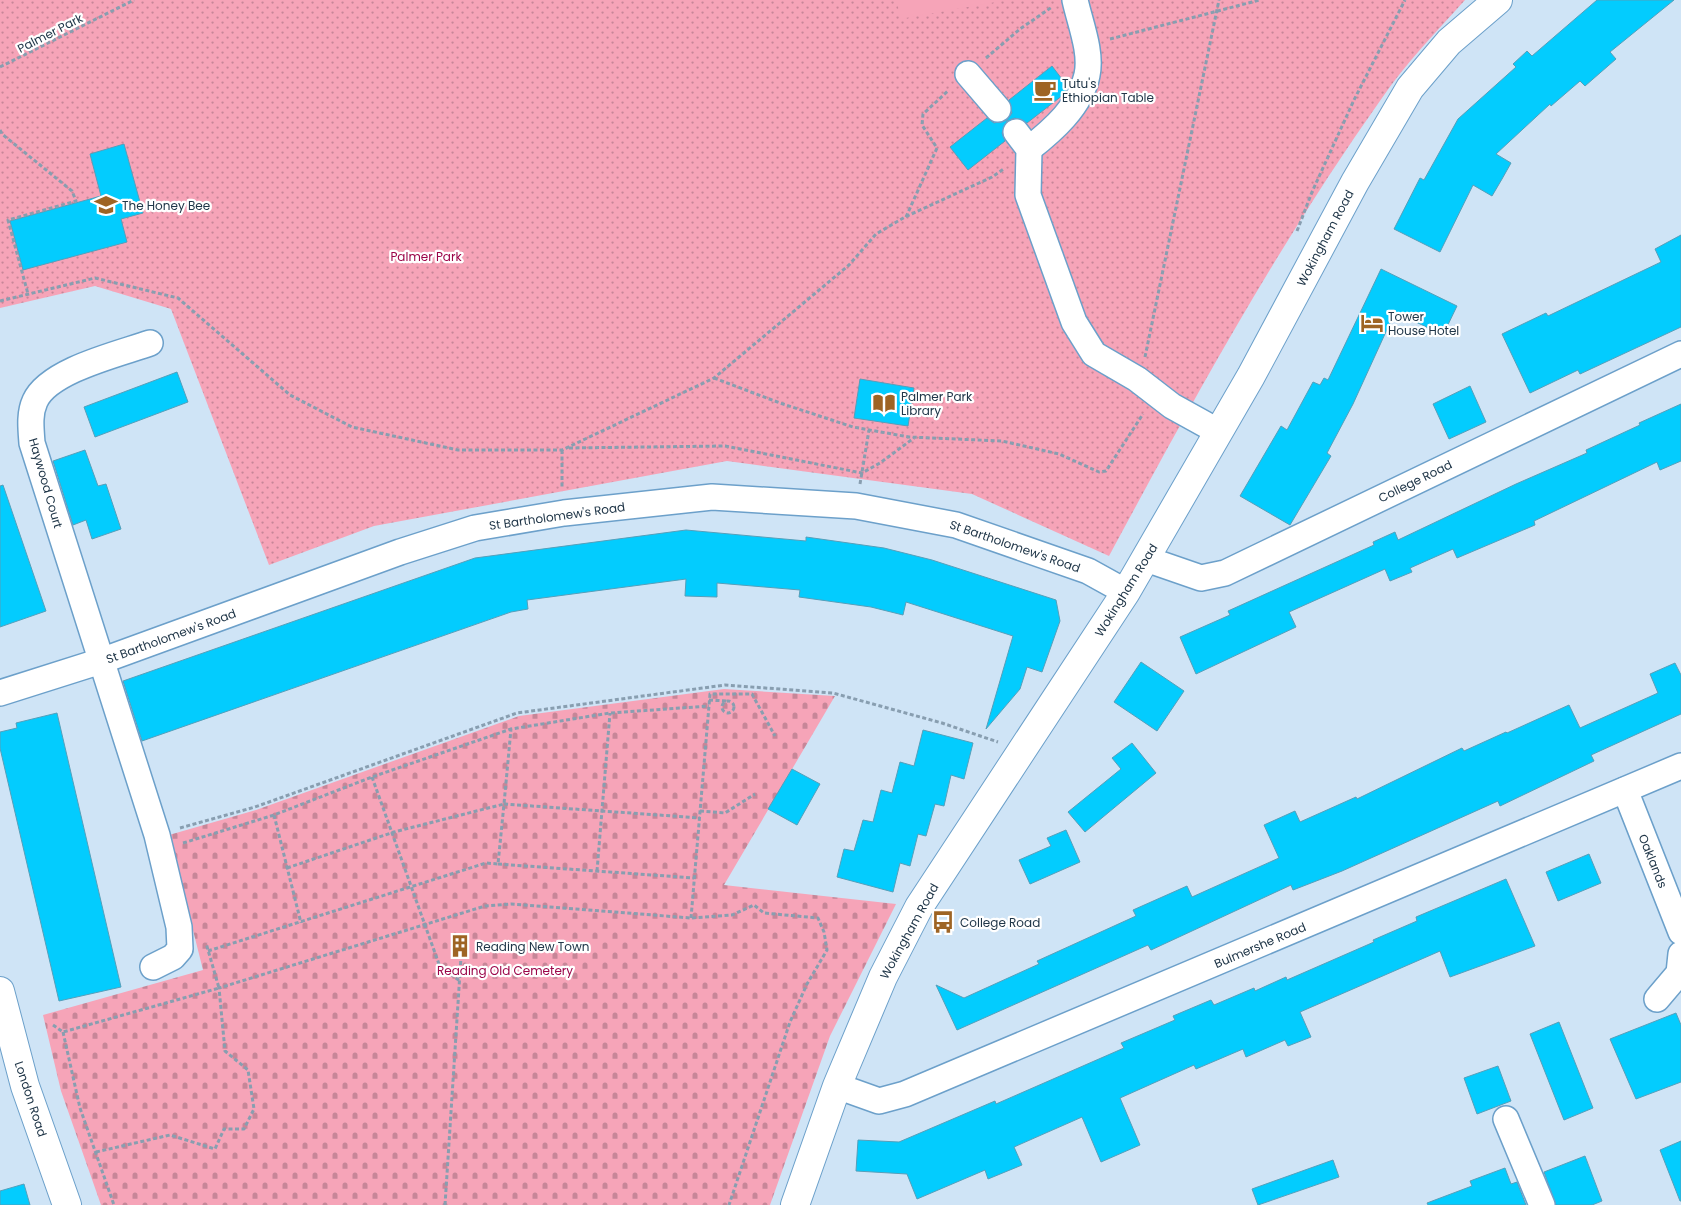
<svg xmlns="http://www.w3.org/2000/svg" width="1681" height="1205" font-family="Poppins,sans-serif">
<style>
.cemetery{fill:url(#cemetery-stones)}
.park{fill:url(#park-dots)}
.garden{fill:#f6a4b8}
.building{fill:#03ccfe;stroke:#559fba}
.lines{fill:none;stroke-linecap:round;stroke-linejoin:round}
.minor-casing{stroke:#6ca0ca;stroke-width:28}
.major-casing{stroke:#6ca0ca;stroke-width:30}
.path{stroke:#889eb0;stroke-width:3;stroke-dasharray:4 2.5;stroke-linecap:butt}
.minor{stroke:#fff;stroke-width:25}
.major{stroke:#fff;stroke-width:28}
.labels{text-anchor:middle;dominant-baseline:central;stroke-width:4.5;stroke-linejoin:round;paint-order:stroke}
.street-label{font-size:12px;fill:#213749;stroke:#fff}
.poi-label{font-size:12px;fill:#213749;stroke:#fff;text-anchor:start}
.park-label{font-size:12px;fill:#9b0549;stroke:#fff}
</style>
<defs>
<pattern id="cemetery-stones" width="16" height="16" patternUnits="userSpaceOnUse" patternTransform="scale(1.25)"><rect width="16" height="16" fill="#f6a4b8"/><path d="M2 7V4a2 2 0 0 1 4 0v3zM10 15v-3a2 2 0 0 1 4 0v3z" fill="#c78698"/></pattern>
<pattern id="park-dots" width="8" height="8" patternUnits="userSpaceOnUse" patternTransform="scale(1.25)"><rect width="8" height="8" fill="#f6a4b8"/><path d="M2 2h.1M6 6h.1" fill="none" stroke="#c78698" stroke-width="1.8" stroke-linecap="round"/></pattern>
</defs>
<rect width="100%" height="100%" fill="#cfe4f6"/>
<polygon class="cemetery" points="724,689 835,696 724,885 896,904 830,1036 770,1205 101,1205 61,1091 43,1015 203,970 169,835 256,810 519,716"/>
<path class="park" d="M0,0H1465C1437,31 1406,63 1382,98C1279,243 1193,400 1109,556L972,494L727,461L374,526L269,565L171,309L95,286L0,308Z"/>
<polygon class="garden" points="897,0 1007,0 900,19"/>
<g class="building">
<polygon points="1597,0 1674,0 1610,52 1616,59 1585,86 1580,81 1551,106 1550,104 1496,154 1511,163 1502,179 1492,196 1473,185 1440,252 1394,229 1420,178 1424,180 1458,119 1516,67 1513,64 1527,51 1532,56"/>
<polygon points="1052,66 1068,87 1063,95 1027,123 1015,118 1007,121 1002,133 1005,141 968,170 950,147 987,118 994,123 1007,120 1012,113 1009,100"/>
<polygon points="124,144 143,213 121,219 127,242 23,270 10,221 101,196 90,154"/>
<polygon points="1681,235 1681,327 1580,374 1578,370 1530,393 1502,334 1546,313 1548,316 1661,262 1655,249"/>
<polygon points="1381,269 1457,306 1443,335 1395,312 1353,404 1327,453 1331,456 1290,525 1240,496 1281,426 1287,430 1313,382 1320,385 1324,378 1328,380"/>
<polygon points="177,372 188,402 95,437 84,407"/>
<polygon points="860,379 914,388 908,426 854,418"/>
<polygon points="1470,386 1486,422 1449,439 1433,404"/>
<polygon points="1681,404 1681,461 1660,470 1657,462 1534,521 1535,525 1457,558 1453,549 1410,568 1412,572 1390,581 1385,569 1289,612 1296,627 1196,674 1180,637 1230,615 1228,611 1374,545 1373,542 1395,532 1398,540 1516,484 1587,453 1586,450 1640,425 1639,423"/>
<polygon points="85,450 98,486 106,484 121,529 92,539 86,520 73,525 53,461"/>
<polygon points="3,485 46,611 0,627 0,486"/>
<polygon points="686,530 806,541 806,537 884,548 932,560 1056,600 1060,621 1042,672 1027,667 1020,689 986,729 1013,636 906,602 903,615 871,607 799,597 800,590 717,583 717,597 685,596 686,579 527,600 528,609 511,612 142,741 123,681 475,558"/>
<polygon points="1141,662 1184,691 1157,731 1114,702"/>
<polygon points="1675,663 1681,675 1681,714 1591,755 1594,761 1500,806 1498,801 1342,871 1293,890 1291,885 1151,950 1148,945 957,1030 936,985 964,998 1039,964 1037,961 1136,916 1133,910 1187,886 1192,897 1279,858 1264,825 1295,811 1300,822 1356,797 1357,799 1462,748 1464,751 1506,732 1507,733 1569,705 1580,728 1658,693 1650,674"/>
<polygon points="57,713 121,987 59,1001 0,748 0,732 17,728 16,723"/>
<polygon points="923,730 973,743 964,779 951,775 944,806 935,804 926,836 918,834 910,866 900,863 893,892 837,877 844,849 854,851 863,820 873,822 881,790 892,793 900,762 914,766"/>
<polygon points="1132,743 1156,773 1085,832 1068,812 1121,769 1112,758"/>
<polygon points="792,769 820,784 797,825 768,809"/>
<polygon points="1066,830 1080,862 1030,884 1019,860 1051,846 1047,838"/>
<polygon points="1589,854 1601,883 1558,901 1546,872"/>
<polygon points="1506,879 1535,946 1450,977 1440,951 1300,1012 1311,1037 1288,1046 1285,1040 1246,1057 1243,1049 1196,1069 1194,1065 1120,1098 1140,1145 1101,1162 1082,1117 1014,1147 1022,1165 988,1179 985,1170 917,1199 907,1174 856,1171 858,1140 899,1142 995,1101 996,1104 1124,1048 1121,1043 1175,1020 1173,1016 1211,1000 1214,1005 1254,988 1255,991 1286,977 1287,980 1374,942 1373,940 1417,921 1416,917"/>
<polygon points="1676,1013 1681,1025 1681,1082 1636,1099 1610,1039"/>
<polygon points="1559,1022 1593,1108 1564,1120 1530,1034"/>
<polygon points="1498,1066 1511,1101 1477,1114 1464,1078"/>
<polygon points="1681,1141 1681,1201 1680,1201 1660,1150"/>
<polygon points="1585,1156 1602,1201 1592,1205 1556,1205 1544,1172"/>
<polygon points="1333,1160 1339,1177 1258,1205 1252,1189"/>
<polygon points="1505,1168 1511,1184 1517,1182 1526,1205 1428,1205 1427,1203 1472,1186 1470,1181"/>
<polygon points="24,1184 30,1205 0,1205 0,1191"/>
</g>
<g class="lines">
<defs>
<g id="minor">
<polyline points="968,74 998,109"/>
<polyline points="1016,132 1029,149 1028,195 1074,322 1094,354 1137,379 1172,406 1219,432"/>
<path d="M1029,149C1052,131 1081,106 1087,75C1092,52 1080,23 1075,0"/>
<path d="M150,343C119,354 49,370 35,401C29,414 31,429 32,443L157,835L179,927L180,949L173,957L153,967"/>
<polyline points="1146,559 1201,578 1225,573 1681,354"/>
<polyline points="0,693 101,661 400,552 475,528 564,513 712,497 856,506 956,525 1088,571 1126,592"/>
<polyline points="1625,790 1681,932"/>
<polyline points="1657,999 1679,973 1681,954"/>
<polyline points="837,1086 879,1101 905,1094 1681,766"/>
<polyline points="1506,1119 1542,1205"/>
</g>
<g id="major">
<polyline points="0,991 25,1086 67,1205"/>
<polyline points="795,1205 837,1086 883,977 919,907 1126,592 1251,376 1355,182 1410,88 1449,42 1498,0"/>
</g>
</defs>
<use href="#minor" class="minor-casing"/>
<use href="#major" class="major-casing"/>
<g class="path">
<polyline points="1110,39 1260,0"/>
<polyline points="986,58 1020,29 1052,7"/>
<polyline points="0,67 134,0"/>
<polyline points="0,130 2,134 72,191 76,201 8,220 28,294"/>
<polyline points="906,217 937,148 922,125 923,114 949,90"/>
<polyline points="1297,231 1312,192 1354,100 1405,0"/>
<polyline points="0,301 95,278 178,298 290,395 352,427 458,450 562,450 714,378 849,265 876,234 905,217 992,177 1005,168"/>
<polyline points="1145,357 1219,0"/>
<polyline points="714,378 780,403 853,427 909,437 1002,441 1059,454 1099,472 1106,471 1143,414"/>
<polyline points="569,448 725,446 862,473 880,463 914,438"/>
<polyline points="562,450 562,488"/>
<polyline points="860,484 869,430"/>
<polyline points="709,700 726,701"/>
<circle cx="728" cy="707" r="6"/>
<polyline points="372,777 440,967 460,981"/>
<polyline points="700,811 725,813 755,794"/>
<polyline points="274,815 301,923"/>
<polyline points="180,828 255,807 517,713 725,685 833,693 942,723 998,742"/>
<polyline points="183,843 274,815 372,777 511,729"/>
<polyline points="498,864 694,878"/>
<polyline points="287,868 394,832 504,804 511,729 610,713 709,706"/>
<polyline points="597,871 610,713"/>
<polyline points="691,918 710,694 752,694 775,736"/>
<polyline points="208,951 486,863 498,864 504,804 700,818"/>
<polyline points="53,1025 63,1032 219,988 206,943"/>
<polyline points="63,1032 80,1108 114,1205"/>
<polyline points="96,1152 170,1135 215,1149 224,1129 244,1129 254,1109 248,1070 225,1051 219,988 485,906 511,904 691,918 732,915 754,905 764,913 818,918 824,932 827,950 807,984 790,1022 729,1205"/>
<polyline points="445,1205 461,957"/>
</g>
<use href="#minor" class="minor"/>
<use href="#major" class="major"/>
</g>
<defs>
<symbol id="cafe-bare" viewBox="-9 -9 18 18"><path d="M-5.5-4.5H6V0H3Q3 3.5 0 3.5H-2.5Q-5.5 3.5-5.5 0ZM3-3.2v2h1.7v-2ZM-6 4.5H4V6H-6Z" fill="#9e6424" stroke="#fff" stroke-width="2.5" paint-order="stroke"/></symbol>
<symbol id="school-bare" viewBox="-9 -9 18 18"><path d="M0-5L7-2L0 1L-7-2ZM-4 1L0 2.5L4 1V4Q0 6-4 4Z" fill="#9e6424" stroke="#fff" stroke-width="2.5" paint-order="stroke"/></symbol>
<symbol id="hotel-bare" viewBox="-9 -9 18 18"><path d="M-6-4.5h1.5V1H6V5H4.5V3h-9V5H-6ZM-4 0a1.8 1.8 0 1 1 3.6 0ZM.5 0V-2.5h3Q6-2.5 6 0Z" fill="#9e6424" stroke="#fff" stroke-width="2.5" paint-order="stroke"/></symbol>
<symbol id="library-bare" viewBox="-9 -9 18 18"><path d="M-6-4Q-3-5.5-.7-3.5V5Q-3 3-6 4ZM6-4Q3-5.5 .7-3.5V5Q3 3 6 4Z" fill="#9e6424" stroke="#fff" stroke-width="2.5" paint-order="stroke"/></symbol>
<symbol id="bus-bare" viewBox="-9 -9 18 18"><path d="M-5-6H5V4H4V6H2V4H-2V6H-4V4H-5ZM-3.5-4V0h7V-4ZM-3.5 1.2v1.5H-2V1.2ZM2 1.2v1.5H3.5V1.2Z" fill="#9e6424" stroke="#fff" stroke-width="2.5" paint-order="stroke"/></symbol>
<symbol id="building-bare" viewBox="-9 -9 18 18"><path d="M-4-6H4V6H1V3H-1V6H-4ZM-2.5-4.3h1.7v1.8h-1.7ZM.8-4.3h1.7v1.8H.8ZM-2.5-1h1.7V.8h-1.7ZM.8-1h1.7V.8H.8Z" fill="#9e6424" stroke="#fff" stroke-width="2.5" paint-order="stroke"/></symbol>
</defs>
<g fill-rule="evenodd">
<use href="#cafe-bare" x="1029" y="74" width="32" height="32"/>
<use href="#school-bare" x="90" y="189" width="32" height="32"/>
<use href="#hotel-bare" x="1356" y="307" width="32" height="32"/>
<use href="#library-bare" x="868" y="387" width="32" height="32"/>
<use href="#bus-bare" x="927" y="906" width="32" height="32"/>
<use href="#building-bare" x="444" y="930" width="32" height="32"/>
</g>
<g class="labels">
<g class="street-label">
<text transform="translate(50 33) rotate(-27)">Palmer Park</text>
<text transform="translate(1325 238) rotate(-62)">Wokingham Road</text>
<text transform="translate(1415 481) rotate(-26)">College Road</text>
<text transform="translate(46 483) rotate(74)">Haywood Court</text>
<text transform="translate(557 516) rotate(-8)">St Bartholomew's Road</text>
<text transform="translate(1015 546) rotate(19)">St Bartholomew's Road</text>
<text transform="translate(1126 590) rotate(-58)">Wokingham Road</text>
<text transform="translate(171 636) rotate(-20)">St Bartholomew's Road</text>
<text transform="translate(1653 861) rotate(68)">Oaklands</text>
<text transform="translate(909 931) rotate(-61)">Wokingham Road</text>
<text transform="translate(1260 945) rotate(-23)">Bulmershe Road</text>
<text transform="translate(31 1099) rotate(72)">London Road</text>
</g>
<g class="poi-label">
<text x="1062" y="83">Tutu's<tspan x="1062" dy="14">Ethiopian Table</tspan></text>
<text x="122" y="205">The Honey Bee</text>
<text x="1388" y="316">Tower<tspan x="1388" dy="14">House Hotel</tspan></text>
<text x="901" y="396">Palmer Park<tspan x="901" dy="14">Library</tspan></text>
<text x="960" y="922">College Road</text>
<text x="476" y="946">Reading New Town</text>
</g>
<g class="park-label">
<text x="426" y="256">Palmer Park</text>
<text x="505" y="970">Reading Old Cemetery</text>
</g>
</g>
</svg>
